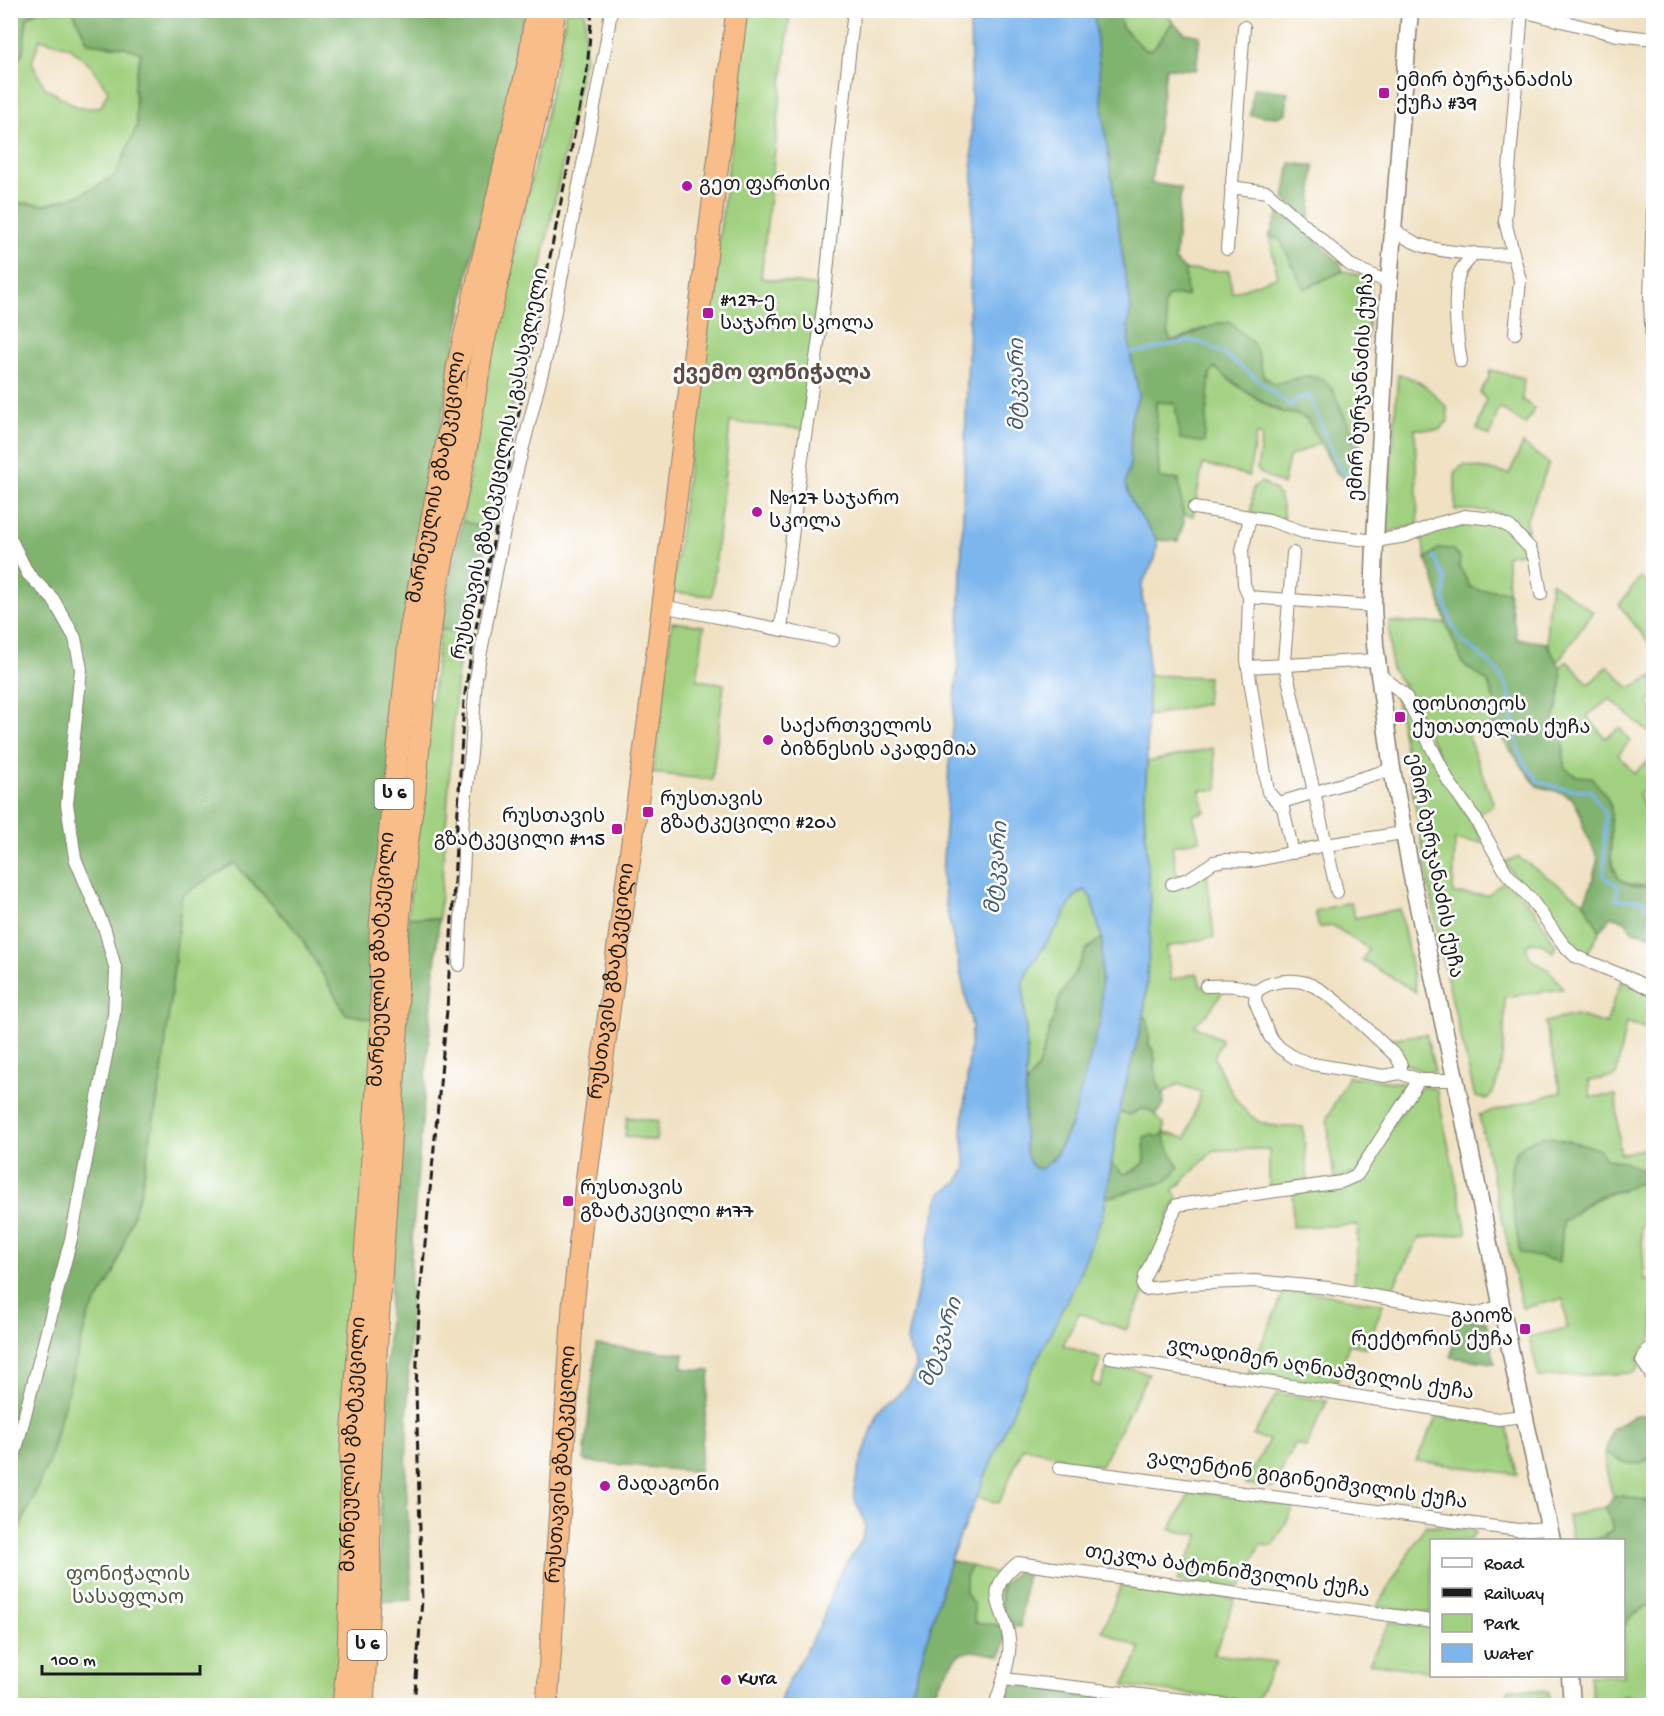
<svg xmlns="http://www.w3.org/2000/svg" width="1664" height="1716" font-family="'Gochi Hand','Noto Sans Georgian',sans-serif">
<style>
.green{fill:#a1d180;stroke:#5e764e;stroke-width:1.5;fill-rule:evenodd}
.forest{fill:#80b36e;stroke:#4e6845;stroke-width:1.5}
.water{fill:#7db6ed;stroke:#4c6984;stroke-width:1.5;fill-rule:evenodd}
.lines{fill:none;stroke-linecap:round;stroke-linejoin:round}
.stream{stroke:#7db6ed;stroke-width:3}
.minor-casing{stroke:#867e70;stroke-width:14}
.tertiary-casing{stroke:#867e70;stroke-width:19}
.trunk-casing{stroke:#867e70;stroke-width:23}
.minor{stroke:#fff;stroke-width:12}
.tertiary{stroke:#fff;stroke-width:16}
.trunk{stroke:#f8bd89;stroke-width:21}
.rail{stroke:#1c1c1c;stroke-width:3;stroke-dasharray:9 4.5;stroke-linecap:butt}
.poi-dot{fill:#b5179e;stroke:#fff;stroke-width:2}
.labels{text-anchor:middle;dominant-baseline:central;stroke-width:5;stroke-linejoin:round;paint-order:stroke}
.shield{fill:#fff;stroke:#606060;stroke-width:1.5}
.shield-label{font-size:18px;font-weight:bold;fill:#1c1c1c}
.poi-label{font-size:20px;fill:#1c1c1c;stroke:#fff;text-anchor:start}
.street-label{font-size:20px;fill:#1c1c1c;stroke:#fff}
.park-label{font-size:20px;fill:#4b5b3f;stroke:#fff}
.neighbourhood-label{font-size:21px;font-weight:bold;fill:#5b4a46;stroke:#fff}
.water-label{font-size:21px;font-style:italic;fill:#435a70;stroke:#fff}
</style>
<rect width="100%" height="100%" fill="#fff"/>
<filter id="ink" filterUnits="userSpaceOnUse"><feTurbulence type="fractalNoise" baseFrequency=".0167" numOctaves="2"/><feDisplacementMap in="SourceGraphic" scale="12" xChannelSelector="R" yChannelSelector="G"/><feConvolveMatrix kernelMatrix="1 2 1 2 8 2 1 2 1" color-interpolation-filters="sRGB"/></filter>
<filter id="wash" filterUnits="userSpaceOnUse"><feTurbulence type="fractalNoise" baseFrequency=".008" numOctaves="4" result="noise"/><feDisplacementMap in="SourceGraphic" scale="24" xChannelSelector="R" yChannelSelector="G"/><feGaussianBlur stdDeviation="1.35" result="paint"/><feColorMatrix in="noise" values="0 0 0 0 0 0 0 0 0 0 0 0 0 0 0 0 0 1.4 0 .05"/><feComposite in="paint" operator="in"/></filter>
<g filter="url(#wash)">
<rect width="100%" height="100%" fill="#f0e1c3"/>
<g class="green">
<path d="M38,11H73L88,43L125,47L141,52L134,84L137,126L115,176L80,195L45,205L11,202L10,64L13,67L23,52L27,18ZM40,39L69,47L92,67L108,91L100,108H79L45,88L32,62Z"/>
<polygon points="565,11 585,11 585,55 512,407 490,529 462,521 490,357 544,125 564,26"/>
<polygon points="749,11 790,11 761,278 818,286 803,429 730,422 712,596 672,592"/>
<polygon points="1118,11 1164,11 1173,22 1153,49 1145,50 1122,27"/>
<path d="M1269,237L1280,239L1304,289L1343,271L1371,278L1361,437C1345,429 1345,413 1337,400C1333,391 1323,384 1317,377H1304L1275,384L1263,376C1257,349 1254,335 1224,331C1219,330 1211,327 1205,328C1193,330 1186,340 1170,341L1164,305L1168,296L1187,295L1185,270L1229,271L1232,293L1278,276Z"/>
<path d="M1214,367C1228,380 1265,408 1284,413C1292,415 1299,413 1306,419C1312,424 1316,436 1320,443L1289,457L1283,485L1260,473L1257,468L1262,436L1256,434L1249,476L1203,464L1193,516L1183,515L1179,480L1159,479L1156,401L1175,403L1204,441L1210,374Z"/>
<polygon points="1490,370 1524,378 1522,400 1535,408 1525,425 1499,407 1490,436 1477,429 1486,400 1480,392 1488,380"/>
<path d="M1398,374C1422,380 1431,390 1447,408L1448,421L1439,430L1415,429L1418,525L1386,532Z"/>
<path d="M1523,444L1549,464L1526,521L1528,532C1521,528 1516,522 1509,518C1494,509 1472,510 1455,510V471L1464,465L1509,474Z"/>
<path d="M1262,482C1282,492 1281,499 1284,519L1253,514L1251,511L1253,487Z"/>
<path d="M1464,519C1502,522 1503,524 1528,552L1507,555L1508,591L1479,590L1470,587L1459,566L1439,548L1426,559L1421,534Z"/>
<polygon points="1640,577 1653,588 1654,646 1652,647 1619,605"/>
<path d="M1551,582L1593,612L1557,663C1540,641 1549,608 1551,582Z"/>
<polygon points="672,622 704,626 697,680 724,684 712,780 653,773"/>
<polygon points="1389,622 1446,623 1463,664 1488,682 1495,703 1491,719 1494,726 1465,729 1494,805 1478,814 1451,780 1405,688 1391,668"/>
<polygon points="440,629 466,634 457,676 439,919 408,917"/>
<polygon points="1567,661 1589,684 1608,666 1629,688 1653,676 1653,699 1648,702 1653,709 1653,736 1610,699 1587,716 1605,738 1620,728 1630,741 1618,755 1634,773 1653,757 1653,786 1639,794 1650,821 1653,821 1653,886 1625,883 1618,877 1611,859 1611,807 1591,778 1576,776 1564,768 1564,749 1554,718 1558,709 1561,678 1560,667"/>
<polygon points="1148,675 1208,677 1206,704 1148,716"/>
<path d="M1400,697L1460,805L1484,843L1455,840L1453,894L1488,895L1505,880L1533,908L1556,946L1553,952L1541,943L1532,942L1526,946C1528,960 1537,963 1548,970C1554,975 1559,981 1563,989L1505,997C1504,1019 1506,1087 1486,1099L1475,1097L1443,961L1396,698Z"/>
<path d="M1213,748L1218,790H1200L1205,812L1193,815L1200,840L1172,846L1177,875L1207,872L1214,937L1167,947L1171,980L1197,973L1201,986L1224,990L1208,1013L1194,1025L1222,1040L1214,1057C1224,1079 1240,1116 1265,1124C1277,1128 1291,1127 1303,1127L1308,1184L1269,1190V1149L1214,1150L1173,1191L1178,1198L1170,1212L1143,1294L1126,1330L1079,1313L1063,1345L1101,1359L1092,1383L1100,1386L1108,1366L1112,1365L1149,1373L1101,1466L1061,1462L1062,1457L1023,1447L999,1503L976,1497L1021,1392L1104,1211L1106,1198L1165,1182L1174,1158L1165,1147L1164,1134L1158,1137L1151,1135C1146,1157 1148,1167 1124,1174L1112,1164L1119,1111L1130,1115L1142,1109L1150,1110L1164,1124V1133L1186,1138L1201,1092L1178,1084L1163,1093C1150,1080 1161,1059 1149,1045L1148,1020L1144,1015L1150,939V906L1144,809L1147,762Z"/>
<polygon points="1518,857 1584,902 1600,931 1585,957 1565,941 1504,862"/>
<polygon points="234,863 299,934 346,1014 377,1020 340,1705 11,1706 11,1548 49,1460 88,1316 114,1273 141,1190 162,1074 182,894"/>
<polygon points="1085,890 1091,898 1102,938 1087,949 1076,971 1060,997 1038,1067 1026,1086 1027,1053 1023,983 1028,970 1061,921 1074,897"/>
<polygon points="1351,902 1355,918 1400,909 1416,992 1362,960 1369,949 1332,925 1319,928 1315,911"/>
<path d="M1621,981L1653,995V1031L1626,1022L1616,1076L1589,1081L1591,1097L1616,1095L1620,1154L1653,1147V1187L1646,1198L1653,1213V1218L1641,1227L1645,1281L1653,1280V1336L1637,1360L1639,1367L1633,1373L1539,1377L1529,1337L1567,1328L1563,1299L1522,1308L1479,1115L1561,1092L1545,1022L1576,1015L1606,1024ZM1574,1142L1599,1150L1606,1159L1626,1162L1622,1190C1594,1198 1585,1204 1563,1223Z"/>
<polygon points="1426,1034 1435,1071 1426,1073 1406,1064 1387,1039"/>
<polygon points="1349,1076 1408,1084 1411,1087 1357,1172 1334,1180 1327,1118"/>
<polygon points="1422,1087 1434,1088 1437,1091 1467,1233 1419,1238 1390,1293 1354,1285 1358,1225 1292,1227 1293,1194 1347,1185 1419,1089"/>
<polygon points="627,1117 658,1121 656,1141 625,1136"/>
<polygon points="1286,1288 1383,1304 1367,1348 1349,1344 1334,1389 1247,1376"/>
<polygon points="1277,1393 1327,1401 1306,1447 1295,1444 1273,1488 1245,1484 1269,1440 1253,1436"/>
<polygon points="1437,1416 1507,1427 1517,1474 1416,1461"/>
<path d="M1605,1453C1627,1464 1631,1469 1653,1456V1502L1623,1496L1613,1497L1606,1469Z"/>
<polygon points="1191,1491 1295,1506 1273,1546 1260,1545 1241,1587 1177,1581 1200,1535 1170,1530"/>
<path d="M1606,1507L1613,1528C1601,1542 1589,1540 1572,1540L1568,1516Z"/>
<polygon points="1426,1525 1476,1531 1470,1540 1432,1540 1431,1613 1377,1606"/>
<polygon points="971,1566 1000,1575 1002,1626 974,1622 974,1606 966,1593 966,1576"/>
<polygon points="1122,1583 1235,1599 1214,1654 1276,1662 1255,1702 1123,1686 1141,1649 1102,1631"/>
<polygon points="1646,1607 1653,1607 1654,1700 1648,1705 1627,1695 1602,1705 1593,1705 1590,1676 1624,1676 1624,1628 1629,1616"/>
<polygon points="1390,1622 1431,1626 1431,1672 1369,1663"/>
<polygon points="1510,1688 1549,1692 1550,1705 1501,1705"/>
</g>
<g class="forest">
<polygon points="11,10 38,11 27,18 23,52 13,68 11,64"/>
<polygon points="73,11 529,11 520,74 473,246 412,587 377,1020 346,1014 299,934 235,863 182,895 162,1074 141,1190 114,1273 88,1316 49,1460 11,1548 11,202 45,205 80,195 115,176 137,126 134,84 141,53 125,47 88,43"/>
<path d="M1094,11H1118L1122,27L1145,50L1153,49L1173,22L1185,33L1200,36L1196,70L1166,68L1151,183L1181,188L1175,260L1185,270L1187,296H1168L1164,305L1170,341L1180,340L1218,323H1232C1238,332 1242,332 1249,339C1259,348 1260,364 1263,376L1275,384C1286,381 1305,374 1317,377C1341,384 1339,426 1361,437L1357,488L1336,472L1307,419L1296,414L1284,413L1266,404L1222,374L1215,367L1210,374L1204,443L1180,439L1175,403L1156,402L1159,478L1179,480L1184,522L1178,541L1157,540L1132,504L1125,483L1130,464L1131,418L1139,394L1130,353L1128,325L1131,307L1124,267L1104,124Z"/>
<polygon points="1253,88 1288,92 1286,113 1278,117 1250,115"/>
<polygon points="1290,163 1314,166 1310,222 1284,199"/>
<polygon points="1281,207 1340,263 1343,271 1304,289 1280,239 1269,237"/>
<polygon points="462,521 490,529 466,634 440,629"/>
<path d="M1439,548L1452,549L1460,558L1459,566L1470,587L1479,590L1508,591L1517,639L1547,643C1550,653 1558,661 1561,669C1563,681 1558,707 1554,718L1563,736L1564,767L1576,776L1591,777C1599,787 1609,796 1611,809C1613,828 1603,873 1626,883C1633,887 1645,886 1653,886V936L1633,931L1625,921L1612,916L1600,931L1584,902L1591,886L1598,858L1584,829L1581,815L1572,798L1563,793L1537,786L1495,729L1491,719L1495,703L1488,682L1463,664L1446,623L1433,576L1426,559Z"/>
<polygon points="408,917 439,919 411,1253 406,1481 412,1600 378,1602 381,1482"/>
<path d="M1102,938C1104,963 1103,991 1101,1016C1098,1048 1068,1155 1041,1169L1035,1168L1030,1163L1026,1153L1024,1132L1026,1086L1038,1067L1060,997L1076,971L1087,949Z"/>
<path d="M1144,1015L1148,1020L1149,1045L1154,1051L1156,1081L1163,1093L1164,1105L1156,1115C1147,1106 1139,1108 1130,1115L1119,1111Z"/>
<path d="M1164,1133C1166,1149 1173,1154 1179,1168L1165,1182L1106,1198L1112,1164L1124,1174L1136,1170L1145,1163L1144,1137L1151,1135L1158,1137Z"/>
<path d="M1545,1136L1587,1145L1599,1150L1606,1159L1626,1162L1645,1172L1641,1183L1597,1197L1583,1205L1563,1223L1560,1262L1520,1253C1517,1229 1505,1178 1514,1156C1519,1144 1534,1140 1545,1136Z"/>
<polygon points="1456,1316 1486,1322 1495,1363 1451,1357"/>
<polygon points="596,1345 684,1354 682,1368 710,1371 699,1472 584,1461"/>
<polygon points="1635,1415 1653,1415 1653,1456 1640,1464 1626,1463 1605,1453 1612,1429"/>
<path d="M1623,1496L1654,1503L1653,1607C1638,1607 1629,1614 1624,1628V1540H1596L1605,1538L1613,1528L1606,1507L1613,1497Z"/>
<path d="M950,1560L971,1566L966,1576V1593L974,1606V1622L1002,1626L1006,1639L1001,1656L973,1651L959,1654C948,1671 934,1685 931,1705L908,1706Z"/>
<polygon points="1021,1568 1027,1568 1020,1627 1012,1626 1003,1615 1002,1585"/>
<polygon points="1012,1684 1201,1706 1002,1706"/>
<polygon points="1627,1695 1648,1705 1602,1705"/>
</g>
<path class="water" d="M970,11H1094L1104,124L1124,267L1131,307L1128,325L1130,353L1139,394L1131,418L1130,464L1125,483L1132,504L1157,540V548L1155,559L1142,584V597L1148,625L1147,762L1144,809L1150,906V939L1144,1015L1121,1102L1104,1211L1078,1278L1021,1392L950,1560L908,1705H779C787,1677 805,1655 818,1629C827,1611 831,1591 840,1574C846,1561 857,1552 862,1539C872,1516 854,1511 854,1492C854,1475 872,1431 878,1413C890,1396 914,1389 916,1365C916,1355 907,1349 907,1339L936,1206L941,1193L957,1183L966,1168L962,1132L972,1026L946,906L942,875L950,751L958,664L973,196ZM1085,890L1091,898L1102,938L1101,1018L1071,1126L1054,1159L1041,1169L1035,1168L1030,1163L1026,1153L1024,1132L1027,1053L1023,983L1028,970L1061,921L1074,897L1079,892Z"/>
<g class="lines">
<g class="stream">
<path d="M1127,352C1148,354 1170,342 1191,341C1215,340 1269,390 1290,406L1299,398L1309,396L1339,468L1351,479"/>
<polyline points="1433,556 1445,578 1444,600 1452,624 1462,642 1475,650 1498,672 1509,690 1513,727 1520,756 1537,781 1558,788 1591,791 1605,814 1604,877 1618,886 1616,900 1643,900 1647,908 1654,909"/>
</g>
</g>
</g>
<g filter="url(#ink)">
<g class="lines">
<defs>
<g id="minor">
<polyline points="1509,10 1522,11 1617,35 1654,39"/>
<polyline points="1654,172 1650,300 1654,399"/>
<polyline points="1231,187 1267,192 1350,265 1389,283"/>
<path d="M1393,229C1400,234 1407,239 1414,242C1435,253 1489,256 1513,254"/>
<polyline points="1227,249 1244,27"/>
<polyline points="1515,333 1520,280 1505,221 1522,10"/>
<path d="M1461,361C1457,340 1452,291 1460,272C1463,265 1470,260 1474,253"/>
<polyline points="1194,508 1269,520 1303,532 1375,541 1406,536 1436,524 1465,516 1493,519 1510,527 1530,548 1535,560 1541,594"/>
<polyline points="1250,518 1242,550 1244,584 1249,597 1247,660 1250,680 1268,792 1283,808 1293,853"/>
<polyline points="10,538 28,574 53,599 75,638 81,669 67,804 75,858 105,930 116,971 114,1014 71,1239 10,1472"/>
<polyline points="1293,553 1284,661 1337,892"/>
<polyline points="1249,597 1373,606"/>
<polyline points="662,606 833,640"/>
<polyline points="781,629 798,487 825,294 837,166 854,10"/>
<polyline points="1248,667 1376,660"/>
<polyline points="1378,673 1405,695 1449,782 1475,818 1507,874 1530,898 1564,945 1575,956 1631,979 1654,991"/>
<polyline points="1279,803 1392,769"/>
<polyline points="1172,884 1188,879 1214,862 1225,860 1253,861 1326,845 1403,833"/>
<polyline points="459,965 464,854 462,827 471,753 476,678 511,494 547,353 606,44 611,10"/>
<path d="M1206,986C1224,985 1240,984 1256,992"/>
<path d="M1400,1073L1401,1065L1396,1056C1375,1037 1333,993 1309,984C1293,978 1270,980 1256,992L1255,1001L1270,1037L1280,1048L1295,1058L1312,1064L1384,1076L1400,1073L1419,1080H1456"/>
<polyline points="1419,1080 1357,1175 1341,1182 1177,1205 1145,1276 1143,1286 1145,1289 1187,1284 1255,1281 1328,1288 1476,1314 1501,1306"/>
<polyline points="1654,1345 1647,1351 1642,1361 1654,1379"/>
<polyline points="1110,1357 1498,1419 1524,1416"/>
<polyline points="1059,1468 1518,1530 1549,1528"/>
<polyline points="1004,1679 1235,1706"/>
<path d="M995,1706C1001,1687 1012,1656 1009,1638C1004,1604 981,1593 1018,1563L1432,1621"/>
</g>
<g id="tertiary">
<polyline points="1410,10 1389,283 1375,541 1373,606 1375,645 1392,769 1415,893 1462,1110 1516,1378 1552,1540"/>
<polyline points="1570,1676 1572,1706"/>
</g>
<g id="trunk">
<path id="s1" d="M343,1706L348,1656L350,1590L351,1452L381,1031L380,926L410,631L450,425L457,368L516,117L529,59L536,10"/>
<polyline points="363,1706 370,1583 369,1501 376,1356 398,1019 397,944 405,858 415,790 429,642 435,597 465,456 483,346 543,86 555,10"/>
<path id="s2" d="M547,1706L573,1307L586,1182L649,716L737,10"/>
</g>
</defs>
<use href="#minor" class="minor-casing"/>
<use href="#tertiary" class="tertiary-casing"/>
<use href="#trunk" class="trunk-casing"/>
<use href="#minor" class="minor"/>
<use href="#tertiary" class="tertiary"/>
<use href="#trunk" class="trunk"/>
<polyline class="rail" points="414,1706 422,1600 416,1390 419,1307 447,1010 464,700 472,648 587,71 592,10"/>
</g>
</g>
<g class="poi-dot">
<rect x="1378" y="87" width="12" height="12" rx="3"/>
<circle cx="687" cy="186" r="6"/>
<rect x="702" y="307" width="12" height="12" rx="3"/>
<circle cx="757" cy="512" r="6"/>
<rect x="1394" y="711" width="12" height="12" rx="3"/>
<circle cx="768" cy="740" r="6"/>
<rect x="642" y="806" width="12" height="12" rx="3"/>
<rect x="611" y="823" width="12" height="12" rx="3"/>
<rect x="562" y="1195" width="12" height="12" rx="3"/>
<rect x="1519" y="1323" width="12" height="12" rx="3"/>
<circle cx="605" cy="1486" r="6"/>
<circle cx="726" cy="1680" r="6"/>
</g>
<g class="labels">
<g class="shield">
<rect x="374.5" y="779" width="39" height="30" rx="4.5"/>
<rect x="347.5" y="1630" width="39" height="30" rx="4.5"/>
</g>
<g class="shield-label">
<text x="394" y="794">ს 6</text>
<text x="367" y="1645">ს 6</text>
</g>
<g class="poi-label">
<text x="1396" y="82">ემირ ბურჯანაძის<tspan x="1396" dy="23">ქუჩა #39</tspan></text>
<text x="699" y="186">გეთ ფართსი</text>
<text x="720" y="302">#127-ე<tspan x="720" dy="23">საჯარო სკოლა</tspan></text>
<text x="769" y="500">№127 საჯარო<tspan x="769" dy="23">სკოლა</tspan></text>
<text x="1412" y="706">დოსითეოს<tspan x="1412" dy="23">ქუთათელის ქუჩა</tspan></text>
<text x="780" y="728">საქართველოს<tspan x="780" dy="23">ბიზნესის აკადემია</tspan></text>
<text x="660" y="801">რუსთავის<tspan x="660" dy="23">გზატკეცილი #20ა</tspan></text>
<text x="605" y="818" text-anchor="end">რუსთავის<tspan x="605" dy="23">გზატკეცილი #115</tspan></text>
<text x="580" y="1190">რუსთავის<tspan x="580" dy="23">გზატკეცილი #177</tspan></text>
<text x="1513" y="1318" text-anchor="end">გაიოზ<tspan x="1513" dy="23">რექტორის ქუჩა</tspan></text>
<text x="617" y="1486">მადაგონი</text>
<text x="738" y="1680">Kura</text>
</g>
<g class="street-label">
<text transform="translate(1363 387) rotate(-87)">ემირ ბურჯანაძის ქუჩა</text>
<text transform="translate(502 464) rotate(-78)">რუსთავის გზატკეცილის I გასასვლელი</text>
<text stroke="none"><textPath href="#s1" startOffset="1234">მარნეულის გზატკეცილი</textPath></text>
<text transform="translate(1433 866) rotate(79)">ემირ ბურჯანაძის ქუჩა</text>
<text stroke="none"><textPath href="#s1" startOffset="748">მარნეულის გზატკეცილი</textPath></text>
<text stroke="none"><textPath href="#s2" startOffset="728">რუსთავის გზატკეცილი</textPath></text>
<text transform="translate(1320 1371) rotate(9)">ვლადიმერ აღნიაშვილის ქუჩა</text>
<text stroke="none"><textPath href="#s1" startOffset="262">მარნეულის გზატკეცილი</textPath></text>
<text stroke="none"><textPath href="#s2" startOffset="242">რუსთავის გზატკეცილი</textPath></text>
<text transform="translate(1307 1482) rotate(8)">ვალენტინ გიგინეიშვილის ქუჩა</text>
<text transform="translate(1227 1573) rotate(8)">თეკლა ბატონიშვილის ქუჩა</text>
</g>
<g class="park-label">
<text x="128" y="1576">ფონიჭალის<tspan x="128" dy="23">სასაფლაო</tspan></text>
</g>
<g class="neighbourhood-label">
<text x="772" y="375">ქვემო ფონიჭალა</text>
</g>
<g class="water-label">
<text transform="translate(1019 385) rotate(-90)">მტკვარი</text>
<text transform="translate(999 868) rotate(-85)">მტკვარი</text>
<text transform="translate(943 1343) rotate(-71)">მტკვარი</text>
</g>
</g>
<rect width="1664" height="1716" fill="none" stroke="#fff" stroke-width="36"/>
<rect x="1430" y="1539" width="195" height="138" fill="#ffffff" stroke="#a4a4a4" stroke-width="1.5"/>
<rect x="1442" y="1558" width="30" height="9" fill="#ffffff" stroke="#a4a4a4" stroke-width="1.5"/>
<text x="1484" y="1569" font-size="18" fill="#1c1c1c">Road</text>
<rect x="1442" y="1588" width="30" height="9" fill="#1c1c1c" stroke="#a4a4a4" stroke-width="1.5"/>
<text x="1484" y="1599" font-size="18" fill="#1c1c1c">Railway</text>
<rect x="1442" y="1614" width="30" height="18" fill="#a1d180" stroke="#a4a4a4" stroke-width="1.5"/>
<text x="1484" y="1629" font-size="18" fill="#1c1c1c">Park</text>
<rect x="1442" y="1644" width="30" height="18" fill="#7db6ed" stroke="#a4a4a4" stroke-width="1.5"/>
<text x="1484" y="1659" font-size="18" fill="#1c1c1c">Water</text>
<path d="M42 1665v9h158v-9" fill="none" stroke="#1c1c1c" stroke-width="3"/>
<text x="51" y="1665" font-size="18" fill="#1c1c1c" stroke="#ffffff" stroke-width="4.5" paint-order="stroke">100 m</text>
</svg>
